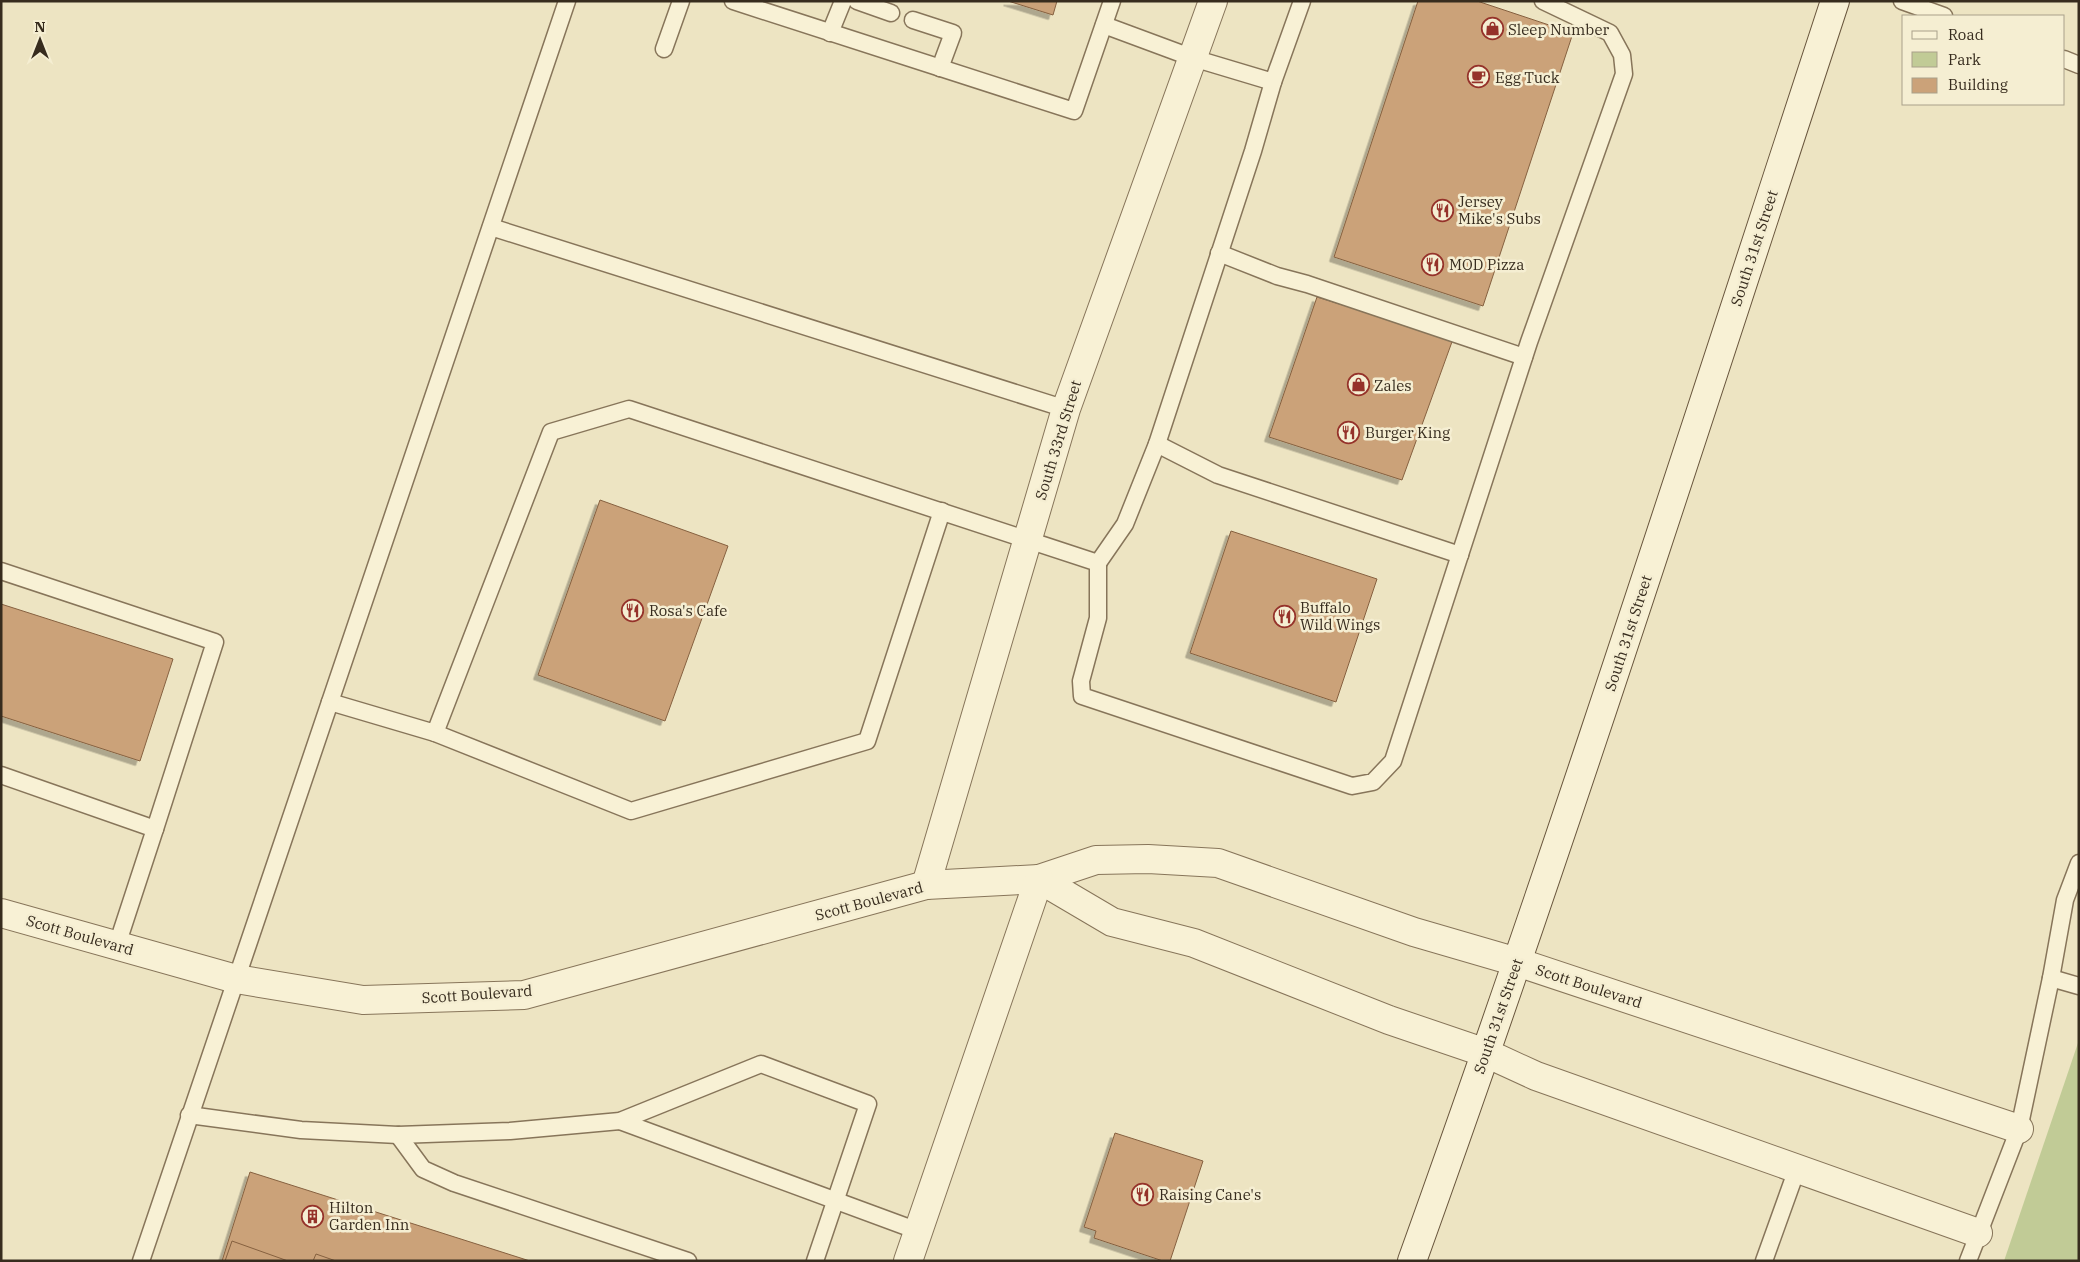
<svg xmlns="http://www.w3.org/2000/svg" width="2080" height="1262" font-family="'IBM Plex Serif',serif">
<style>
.green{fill:#c1cb96}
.building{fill:#cba279;stroke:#866140;filter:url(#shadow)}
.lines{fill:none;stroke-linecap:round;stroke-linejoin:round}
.service-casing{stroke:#87755a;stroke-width:19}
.minor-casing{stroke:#87755a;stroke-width:30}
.secondary-casing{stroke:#69563d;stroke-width:30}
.service{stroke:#f8f1d5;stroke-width:16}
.minor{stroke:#f8f1d5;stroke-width:28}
.secondary{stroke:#f8f1d5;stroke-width:28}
.labels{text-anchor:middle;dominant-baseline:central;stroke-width:5;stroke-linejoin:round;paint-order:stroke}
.poi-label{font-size:15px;fill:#372c1e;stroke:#f5eed2;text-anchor:start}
.street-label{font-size:15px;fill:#372c1e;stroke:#f5eed2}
</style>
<defs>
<filter id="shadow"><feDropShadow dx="-4.5" dy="4.5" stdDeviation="0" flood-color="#0004"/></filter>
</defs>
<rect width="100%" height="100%" fill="#ede4c2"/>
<polygon class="green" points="2079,1040 2079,1261 2004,1261"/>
<g class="building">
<polygon points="1008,1 1057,1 1053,15"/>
<polygon points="1418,1 1477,1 1573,33 1483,306 1334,257"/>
<polygon points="1317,297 1453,339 1402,480 1269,437"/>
<polygon points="600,500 728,546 665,721 538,675"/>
<polygon points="1231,531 1377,579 1336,702 1190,653"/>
<polygon points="1,604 173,659 140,761 1,716"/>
<polygon points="1115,1133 1203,1161 1170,1261 1163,1261 1094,1238 1096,1231 1084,1227"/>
<polygon points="250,1172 530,1261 222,1261"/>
<polygon points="232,1241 288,1261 225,1261"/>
<polygon points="316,1254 336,1261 313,1261"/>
</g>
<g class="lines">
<defs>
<g id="service">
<polyline points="733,1 1074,111 1112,1"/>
<polyline points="857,1 891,13"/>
<polyline points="1902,1 1944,16"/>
<polyline points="913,20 953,33 940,68"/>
<polyline points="1104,25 1193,58 1273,82 1302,1"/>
<polyline points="830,33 843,1"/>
<polyline points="664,49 681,1"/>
<polyline points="2064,59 2079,65"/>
<polyline points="491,227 1066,409"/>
<polyline points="1219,253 1277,276 1307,284 1524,357"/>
<polyline points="1157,444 1218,475 1460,555"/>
<polyline points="1098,563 1125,524 1157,444 1253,151 1273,82"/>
<polyline points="1,571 215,642 155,829"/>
<polyline points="330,702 435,733 551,432 629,409 1098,563 1098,618 1081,681 1082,696 1352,786 1373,782 1393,761 1529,342 1624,74 1622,55 1610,33 1543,1"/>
<polyline points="435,733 631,811 867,741 942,511"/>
<polyline points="1,775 155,829 117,945"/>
<polyline points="2051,978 2065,900 2079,863"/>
<polyline points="189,1115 301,1130 398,1135 510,1131 620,1121 761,1064 868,1104 815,1261"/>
<polyline points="620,1121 918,1231"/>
<polyline points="398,1135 423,1169 454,1183 688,1261"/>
<polyline points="141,1261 567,1"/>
<polyline points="1764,1261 1797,1169"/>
<polyline points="1968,1261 2019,1129 2051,978 2079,986"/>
</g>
<g id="minor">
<polyline points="1039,879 1112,922 1194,943 1389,1020 1486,1053 1536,1076 1978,1233"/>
<polyline points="926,885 1066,409 1213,1"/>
<polyline points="1,913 236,979 363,1000 524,995 926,885 1039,879 1096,860 1148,859 1218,863 1414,932 1517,962 2019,1129"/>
<polyline points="908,1261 1039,879"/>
</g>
<path id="secondary" d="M1412,1261C1562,844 1697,422 1835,1"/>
</defs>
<use href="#service" class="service-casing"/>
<use href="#minor" class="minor-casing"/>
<use href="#secondary" class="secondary-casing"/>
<use href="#service" class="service"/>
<use href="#minor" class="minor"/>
<use href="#secondary" class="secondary"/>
</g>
<defs>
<symbol id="shop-ring" viewBox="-11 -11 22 22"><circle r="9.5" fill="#f5eed2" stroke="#95322a" stroke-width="1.5"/><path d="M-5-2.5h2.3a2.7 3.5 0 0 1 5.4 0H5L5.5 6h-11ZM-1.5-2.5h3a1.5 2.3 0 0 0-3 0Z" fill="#95322a"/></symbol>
<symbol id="cafe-ring" viewBox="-11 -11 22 22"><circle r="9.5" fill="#f5eed2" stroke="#95322a" stroke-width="1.5"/><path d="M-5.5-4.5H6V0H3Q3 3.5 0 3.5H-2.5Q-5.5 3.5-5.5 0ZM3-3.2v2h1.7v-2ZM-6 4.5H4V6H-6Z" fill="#95322a"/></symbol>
<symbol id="restaurant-ring" viewBox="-11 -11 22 22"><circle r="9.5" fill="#f5eed2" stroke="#95322a" stroke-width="1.5"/><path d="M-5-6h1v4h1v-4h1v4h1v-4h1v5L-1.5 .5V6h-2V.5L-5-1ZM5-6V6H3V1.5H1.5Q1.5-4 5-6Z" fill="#95322a"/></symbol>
<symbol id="building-ring" viewBox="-11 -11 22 22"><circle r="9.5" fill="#f5eed2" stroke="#95322a" stroke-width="1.5"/><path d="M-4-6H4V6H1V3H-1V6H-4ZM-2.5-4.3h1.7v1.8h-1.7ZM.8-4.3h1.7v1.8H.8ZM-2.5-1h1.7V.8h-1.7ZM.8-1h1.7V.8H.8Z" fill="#95322a"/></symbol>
</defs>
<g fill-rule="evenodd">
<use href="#shop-ring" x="1480" y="16" width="25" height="25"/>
<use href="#cafe-ring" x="1466" y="64" width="25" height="25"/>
<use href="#restaurant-ring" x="1430" y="198" width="25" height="25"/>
<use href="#restaurant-ring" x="1420" y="252" width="25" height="25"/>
<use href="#shop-ring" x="1346" y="372" width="25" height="25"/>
<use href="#restaurant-ring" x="1336" y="420" width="25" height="25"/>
<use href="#restaurant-ring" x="620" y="598" width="25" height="25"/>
<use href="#restaurant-ring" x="1272" y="604" width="25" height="25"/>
<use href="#restaurant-ring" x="1130" y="1182" width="25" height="25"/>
<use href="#building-ring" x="300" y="1204" width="25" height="25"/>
</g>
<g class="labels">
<g class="poi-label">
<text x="1508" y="29">Sleep Number</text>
<text x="1495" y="77">Egg Tuck</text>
<text x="1458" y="201">Jersey<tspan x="1458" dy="17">Mike's Subs</tspan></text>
<text x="1449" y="264">MOD Pizza</text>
<text x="1374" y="385">Zales</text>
<text x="1365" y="432">Burger King</text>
<text x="1300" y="607">Buffalo<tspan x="1300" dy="17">Wild Wings</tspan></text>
<text x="649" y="610">Rosa's Cafe</text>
<text x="1159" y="1194">Raising Cane's</text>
<text x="329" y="1207">Hilton<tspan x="329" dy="17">Garden Inn</tspan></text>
</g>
<g class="street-label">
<text transform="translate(1754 248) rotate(-72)">South 31st Street</text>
<text transform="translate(1058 440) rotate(-73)">South 33rd Street</text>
<text transform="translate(1628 633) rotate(-72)">South 31st Street</text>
<text transform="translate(869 901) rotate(-15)">Scott Boulevard</text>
<text transform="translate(80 935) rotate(16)">Scott Boulevard</text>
<text transform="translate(1589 986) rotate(18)">Scott Boulevard</text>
<text transform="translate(477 994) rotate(-4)">Scott Boulevard</text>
<text transform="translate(1498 1016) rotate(-71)">South 31st Street</text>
</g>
</g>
<rect width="2080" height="1262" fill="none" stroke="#372c1e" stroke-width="5"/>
<rect x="1902" y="15" width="162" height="90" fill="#f5eed2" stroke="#a9a08a"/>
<rect x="1912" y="31" width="25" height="8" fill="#f8f1d5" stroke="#a9a08a"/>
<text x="1948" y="40" font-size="15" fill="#372c1e">Road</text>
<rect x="1912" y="52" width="25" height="15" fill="#c1cb96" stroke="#a9a08a"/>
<text x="1948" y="65" font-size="15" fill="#372c1e">Park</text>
<rect x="1912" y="78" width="25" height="15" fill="#cba279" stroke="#a9a08a"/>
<text x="1948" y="90" font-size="15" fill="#372c1e">Building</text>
<g transform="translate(40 40)" stroke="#f5eed2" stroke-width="4" paint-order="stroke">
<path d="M0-4L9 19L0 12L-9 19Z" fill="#372c1e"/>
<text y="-8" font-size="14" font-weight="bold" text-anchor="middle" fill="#372c1e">N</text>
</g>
</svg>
